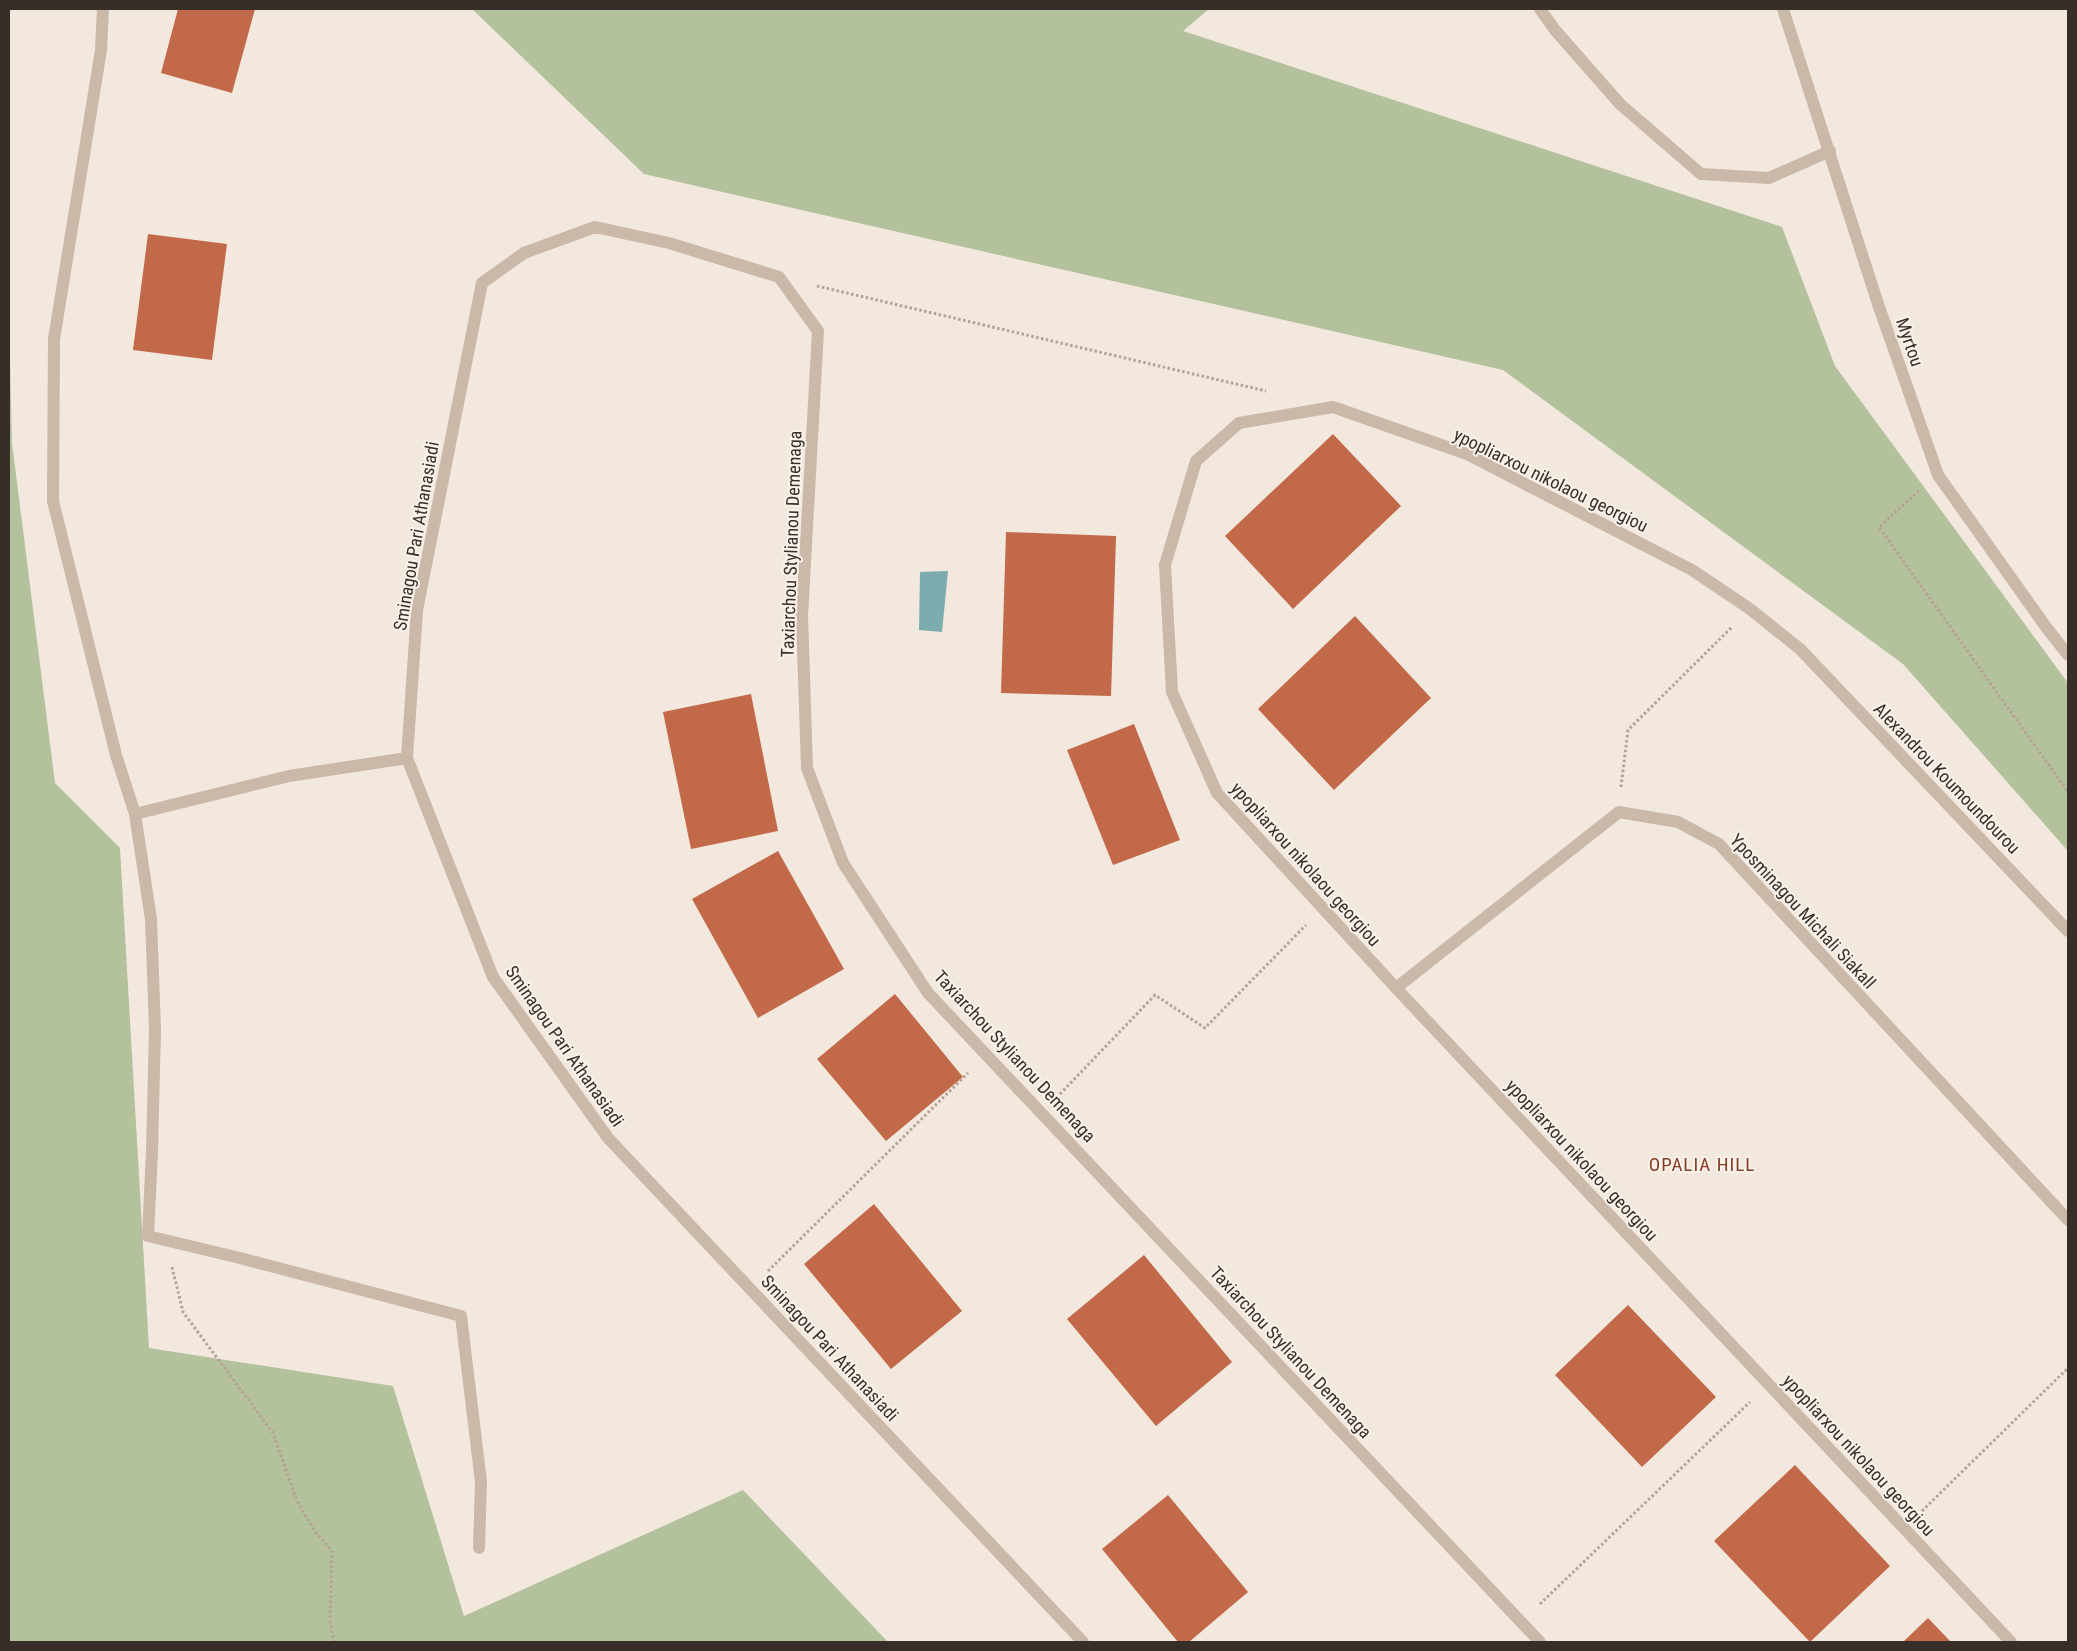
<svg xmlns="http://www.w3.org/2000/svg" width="2077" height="1651" font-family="'Roboto Condensed',sans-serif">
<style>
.green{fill:#b4c19d}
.water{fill:#7dacae}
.building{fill:#c2694a}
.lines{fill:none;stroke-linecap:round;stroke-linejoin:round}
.path{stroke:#b5a294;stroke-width:3;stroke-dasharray:2.5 2.5;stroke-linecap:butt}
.minor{stroke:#cab8a9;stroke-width:12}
.labels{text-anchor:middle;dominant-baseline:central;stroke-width:4;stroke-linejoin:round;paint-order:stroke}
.street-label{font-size:18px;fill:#372e29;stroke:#f9f2ea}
.neighbourhood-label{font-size:19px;letter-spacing:1px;fill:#843c24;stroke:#f9f2ea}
</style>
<rect width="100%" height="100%" fill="#f2e8dd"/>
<g class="green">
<polygon points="472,9 1209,9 1183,31 1782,227 1835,366 2068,683 2068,851 1903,664 1503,370 644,174"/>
<polygon points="9,319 12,443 55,783 120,848 149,1348 393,1386 464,1616 743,1490 888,1642 9,1642"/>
</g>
<polygon class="water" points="948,571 942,632 919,630 920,572"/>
<g class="building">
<polygon points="178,9 255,9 232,93 161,73"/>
<polygon points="148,234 227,244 212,360 133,350"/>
<polygon points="1333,434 1401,506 1293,609 1225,536"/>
<polygon points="1006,532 1116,536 1111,696 1001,693"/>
<polygon points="1355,616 1431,698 1334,790 1258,709"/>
<polygon points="751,694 778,831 691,849 663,712"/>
<polygon points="1134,724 1180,840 1113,865 1067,750"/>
<polygon points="778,851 844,969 758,1018 692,899"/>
<polygon points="895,994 963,1077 886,1141 817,1059"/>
<polygon points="874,1204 962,1311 891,1369 804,1264"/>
<polygon points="1144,1255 1232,1362 1156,1426 1067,1319"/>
<polygon points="1628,1305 1716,1397 1642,1467 1555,1375"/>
<polygon points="1795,1465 1890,1566 1810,1642 1714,1541"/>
<polygon points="1168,1495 1248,1592 1189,1642 1178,1642 1102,1549"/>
<polygon points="1928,1618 1951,1642 1903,1642"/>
</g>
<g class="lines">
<g class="path">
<polyline points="817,286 1266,391"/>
<polyline points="1919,491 1879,527 2068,792"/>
<polyline points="1621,787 1628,730 1732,627"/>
<polyline points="1060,1094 1155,995 1205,1028 1306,925"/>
<polyline points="172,1267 183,1312 273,1433 297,1501 314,1530 332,1551 330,1622 334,1642"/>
<polyline points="768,1271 968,1073"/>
<polyline points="1922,1511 2068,1368"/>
<polyline points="1540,1604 1750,1402"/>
</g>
<g class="minor">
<polyline points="103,9 101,50 54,339 53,501 116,755 135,814 151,919 155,1030 152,1152 148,1236 240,1258 461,1316 481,1482 479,1548"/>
<polyline points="1540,9 1555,30 1620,104 1701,174 1769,178 1830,151"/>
<polyline points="1783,9 1878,304 1938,475 2046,627 2068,655"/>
<polyline points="135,814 289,776 407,758"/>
<polyline points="1396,988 1619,812 1678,822 1719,844 2068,1220"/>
<polyline points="1083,1642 608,1138 493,977 407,758 417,610 482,283 524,253 595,227 669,243 779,277 818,331 802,616 807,768 843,863 928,993 1540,1642"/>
<polyline points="2011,1642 1396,988 1217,793 1172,692 1165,565 1196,461 1239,423 1333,407 1467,454 1692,570 1750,609 1800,649 2068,931"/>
</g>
</g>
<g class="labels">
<g class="street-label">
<text transform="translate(1910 342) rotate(71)">Myrtou</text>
<text transform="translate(1551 480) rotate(26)">ypopliarxou nikolaou georgiou</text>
<text transform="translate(416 536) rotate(-80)">Sminagou Pari Athanasiadi</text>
<text transform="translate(791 544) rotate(-88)">Taxiarchou Stylianou Demenaga</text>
<text transform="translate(1947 778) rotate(46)">Alexandrou Koumoundourou</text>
<text transform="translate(1306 864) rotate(48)">ypopliarxou nikolaou georgiou</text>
<text transform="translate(1803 911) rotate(47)">Yposminagou Michali Siakall</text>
<text transform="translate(565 1046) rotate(55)">Sminagou Pari Athanasiadi</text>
<text transform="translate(1015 1056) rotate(47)">Taxiarchou Stylianou Demenaga</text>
<text transform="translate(1582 1160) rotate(47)">ypopliarxou nikolaou georgiou</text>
<text transform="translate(830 1348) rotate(47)">Sminagou Pari Athanasiadi</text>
<text transform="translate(1291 1352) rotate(47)">Taxiarchou Stylianou Demenaga</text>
<text transform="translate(1859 1455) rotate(47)">ypopliarxou nikolaou georgiou</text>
</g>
<g class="neighbourhood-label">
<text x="1702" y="1164">OPALIA HILL</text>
</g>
</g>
<rect width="2077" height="1651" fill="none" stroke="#372e29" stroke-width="20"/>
</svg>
